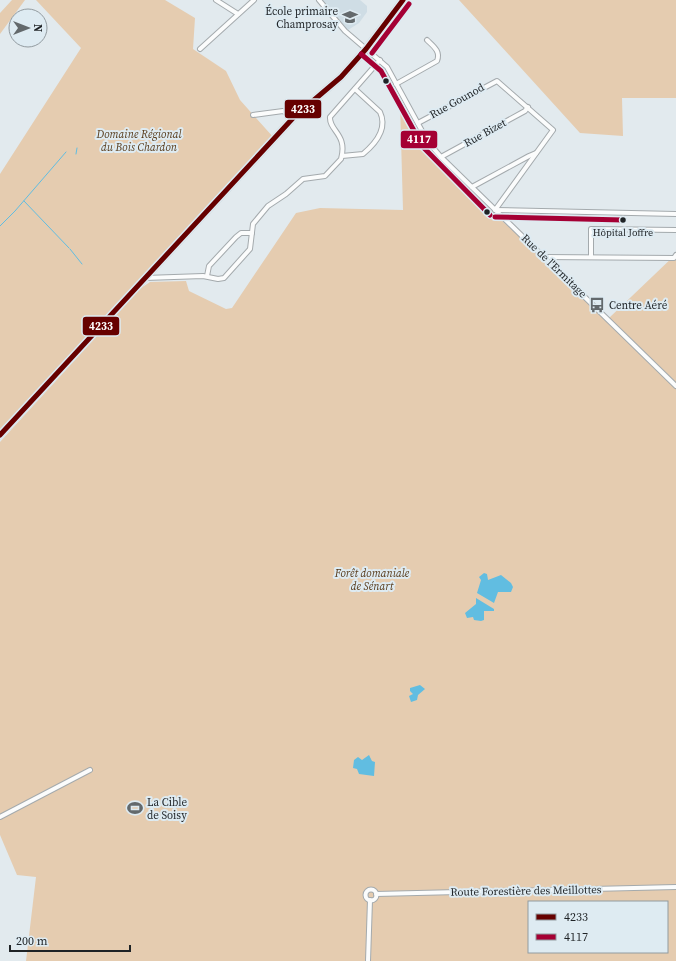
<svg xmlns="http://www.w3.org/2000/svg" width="676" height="961" font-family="'Source Serif 4',serif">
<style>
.built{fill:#cfdde5}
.green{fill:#e5ccb0;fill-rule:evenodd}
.water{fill:#61bde1}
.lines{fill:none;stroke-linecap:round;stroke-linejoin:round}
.stream{stroke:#61bde1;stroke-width:1}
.street-casing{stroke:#a4aaad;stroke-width:6}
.primary-casing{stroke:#c4c8c9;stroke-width:8}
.street{stroke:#fbfcfc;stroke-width:4}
.primary{stroke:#e6e3df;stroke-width:6}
.bus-1-casing{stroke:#deebf2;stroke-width:8}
.bus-2-casing{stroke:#deebf2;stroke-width:8}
.bus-1{stroke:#600;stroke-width:5}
.bus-2{stroke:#a50034;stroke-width:5}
.bus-dot{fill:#1f2326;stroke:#deebf2;stroke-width:1.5}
.labels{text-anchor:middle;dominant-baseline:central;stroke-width:4;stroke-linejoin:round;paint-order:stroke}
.bus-label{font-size:10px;fill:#1f2326;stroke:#deebf2}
.poi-label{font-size:11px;fill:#1f2326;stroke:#deebf2;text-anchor:start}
.street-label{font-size:11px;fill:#1f2326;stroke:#deebf2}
.park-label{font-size:11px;font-style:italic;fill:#573a19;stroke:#deebf2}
.line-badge{stroke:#deebf2;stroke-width:1.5}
.badge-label{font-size:11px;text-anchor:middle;font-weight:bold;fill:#fff}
</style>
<rect width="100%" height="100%" fill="#e2eaee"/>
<polygon class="built" points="322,0 360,0 367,6 367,12 359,23 348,30"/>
<g class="green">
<polygon points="12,0 25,0 0,34 0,13"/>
<polygon points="36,0 165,0 195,18 193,49 226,71 240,100 274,138 3,432 0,428 0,174 81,48"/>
<polygon points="459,0 676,0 676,98 622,98 623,136 580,133"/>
<path d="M400,103L420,146L609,318L676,254V961H26L36,877L17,875L0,835V442L141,288L150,282L186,281L189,291L226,309L232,308L296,213L320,208L403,210ZM529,902H667V952H529Z"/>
</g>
<g class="water">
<polygon points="484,573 487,574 488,580 501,575 511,583 513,587 511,592 498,592 494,603 477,593 481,580 479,577"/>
<polygon points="476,598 494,609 494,611 484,611 484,620 481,621 474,620 473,617 467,618 465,613 476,604"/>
<polygon points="420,685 425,689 418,695 417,700 411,702 409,696 413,694 410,691 410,688"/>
<polygon points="369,755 372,761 375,762 374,776 359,774 357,769 353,768 354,760 358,757 362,760"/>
</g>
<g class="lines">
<g class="stream">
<polyline points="76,154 77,148"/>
<polyline points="24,201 69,248"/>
<polyline points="0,226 15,211 66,152"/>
<polyline points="70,249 82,264"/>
</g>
<defs>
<g id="street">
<polyline points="216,0 238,14"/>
<polyline points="319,0 345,31 387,67 428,142 441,157 676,386"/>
<polyline points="200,49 254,0"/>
<path d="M396,84L437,61C441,51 433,46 427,40"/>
<polyline points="253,115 283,111 294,117"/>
<polyline points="418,123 497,81 553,130 495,210"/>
<path d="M342,156L363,154C375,144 388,129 380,112L355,89"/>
<polyline points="441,157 525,111 528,107"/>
<polyline points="472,187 529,156 536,153"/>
<polyline points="495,210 676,214"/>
<polyline points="544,257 674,258 676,255"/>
<polyline points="591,257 591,229 676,230"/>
<polyline points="207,276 209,266 236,237 241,233 252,233"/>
<path d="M145,278L203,276L218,279L224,278L250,249L253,224L268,206L286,194L303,179L325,176L341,159C348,134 329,131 330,117L380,60"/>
<polyline points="0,817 90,770"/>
<circle cx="371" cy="895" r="5.5"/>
<polyline points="376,894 676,887"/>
<polyline points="368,961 370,900"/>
</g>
<polyline id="primary" points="0,435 294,117 341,77 366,49 403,0"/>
</defs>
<use href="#street" class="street-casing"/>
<use href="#primary" class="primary-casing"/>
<use href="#street" class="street"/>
<use href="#primary" class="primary"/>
<defs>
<polyline id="bus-1" points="0,435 294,117 341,77 366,49 403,0"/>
<g id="bus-2">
<polyline points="372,53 409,4"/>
<polyline points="361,54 381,71 423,147 490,215"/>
<polyline points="495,217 623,220"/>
</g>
</defs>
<use href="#bus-1" class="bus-1-casing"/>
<use href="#bus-2" class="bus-2-casing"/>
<use href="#bus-1" class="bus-1"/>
<use href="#bus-2" class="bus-2"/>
</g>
<defs>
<symbol id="school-bare" viewBox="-9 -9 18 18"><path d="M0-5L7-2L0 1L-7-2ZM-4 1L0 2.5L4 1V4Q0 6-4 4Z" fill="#63696c" stroke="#deebf2" stroke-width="2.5" paint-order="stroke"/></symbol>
<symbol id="bus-bare" viewBox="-9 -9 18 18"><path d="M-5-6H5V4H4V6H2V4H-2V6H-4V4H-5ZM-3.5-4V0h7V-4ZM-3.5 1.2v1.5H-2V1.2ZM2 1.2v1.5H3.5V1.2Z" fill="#63696c" stroke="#deebf2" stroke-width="2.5" paint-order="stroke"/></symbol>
<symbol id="stadium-bare" viewBox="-9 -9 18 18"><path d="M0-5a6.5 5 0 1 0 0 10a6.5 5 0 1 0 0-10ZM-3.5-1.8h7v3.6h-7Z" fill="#63696c" stroke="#deebf2" stroke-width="2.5" paint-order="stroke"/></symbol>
</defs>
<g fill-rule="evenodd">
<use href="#school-bare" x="339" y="6" width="22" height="22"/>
<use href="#bus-bare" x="586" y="294" width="22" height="22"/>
<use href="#stadium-bare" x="124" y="797" width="22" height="22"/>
</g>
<g class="bus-dot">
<circle cx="386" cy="81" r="3.5"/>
<circle cx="487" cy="212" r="3.5"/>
<circle cx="623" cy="220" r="3.5"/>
</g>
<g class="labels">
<g class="bus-label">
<text x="623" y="232">Hôpital Joffre</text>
</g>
<g class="poi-label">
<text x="338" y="11" text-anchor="end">École primaire<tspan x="338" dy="13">Champrosay</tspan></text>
<text x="609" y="305">Centre Aéré</text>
<text x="147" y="802">La Cible<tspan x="147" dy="13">de Soisy</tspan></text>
</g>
<g class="street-label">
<text transform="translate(457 101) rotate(-29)">Rue Gounod</text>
<text transform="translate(485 133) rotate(-29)">Rue Bizet</text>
<text transform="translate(554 266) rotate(44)">Rue de l'Ermitage</text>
<text transform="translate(526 891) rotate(-1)">Route Forestière des Meillottes</text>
</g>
<g class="park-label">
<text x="139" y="134">Domaine Régional<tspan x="139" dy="13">du Bois Chardon</tspan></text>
<text x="372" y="573">Forêt domaniale<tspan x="372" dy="13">de Sénart</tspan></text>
</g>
</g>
<g class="line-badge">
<rect x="284" y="99" width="38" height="20" rx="4" fill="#600"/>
<rect x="400" y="130" width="38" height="19" rx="4" fill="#a50034"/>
<rect x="82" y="316" width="38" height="20" rx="4" fill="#600"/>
</g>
<g class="badge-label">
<text x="303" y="113">4233</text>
<text x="419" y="143">4117</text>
<text x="101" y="330">4233</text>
</g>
<rect x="528" y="901" width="140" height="52" fill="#deebf2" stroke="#929ba0"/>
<rect x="536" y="914" width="20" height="6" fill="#660000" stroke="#929ba0"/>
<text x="564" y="921" font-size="12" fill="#1f2326">4233</text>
<rect x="536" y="934" width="20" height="6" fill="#a50034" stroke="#929ba0"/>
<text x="564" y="941" font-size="12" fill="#1f2326">4117</text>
<g transform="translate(28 28) rotate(90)"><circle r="19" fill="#deebf2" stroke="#929ba0"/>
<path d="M0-3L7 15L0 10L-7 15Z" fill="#63696c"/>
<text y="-6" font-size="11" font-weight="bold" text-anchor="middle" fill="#1f2326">N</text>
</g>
<path d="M10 945v6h120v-6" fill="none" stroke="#1f2326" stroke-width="2"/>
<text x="16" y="945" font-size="12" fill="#1f2326" stroke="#deebf2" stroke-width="3" paint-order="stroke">200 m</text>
</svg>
